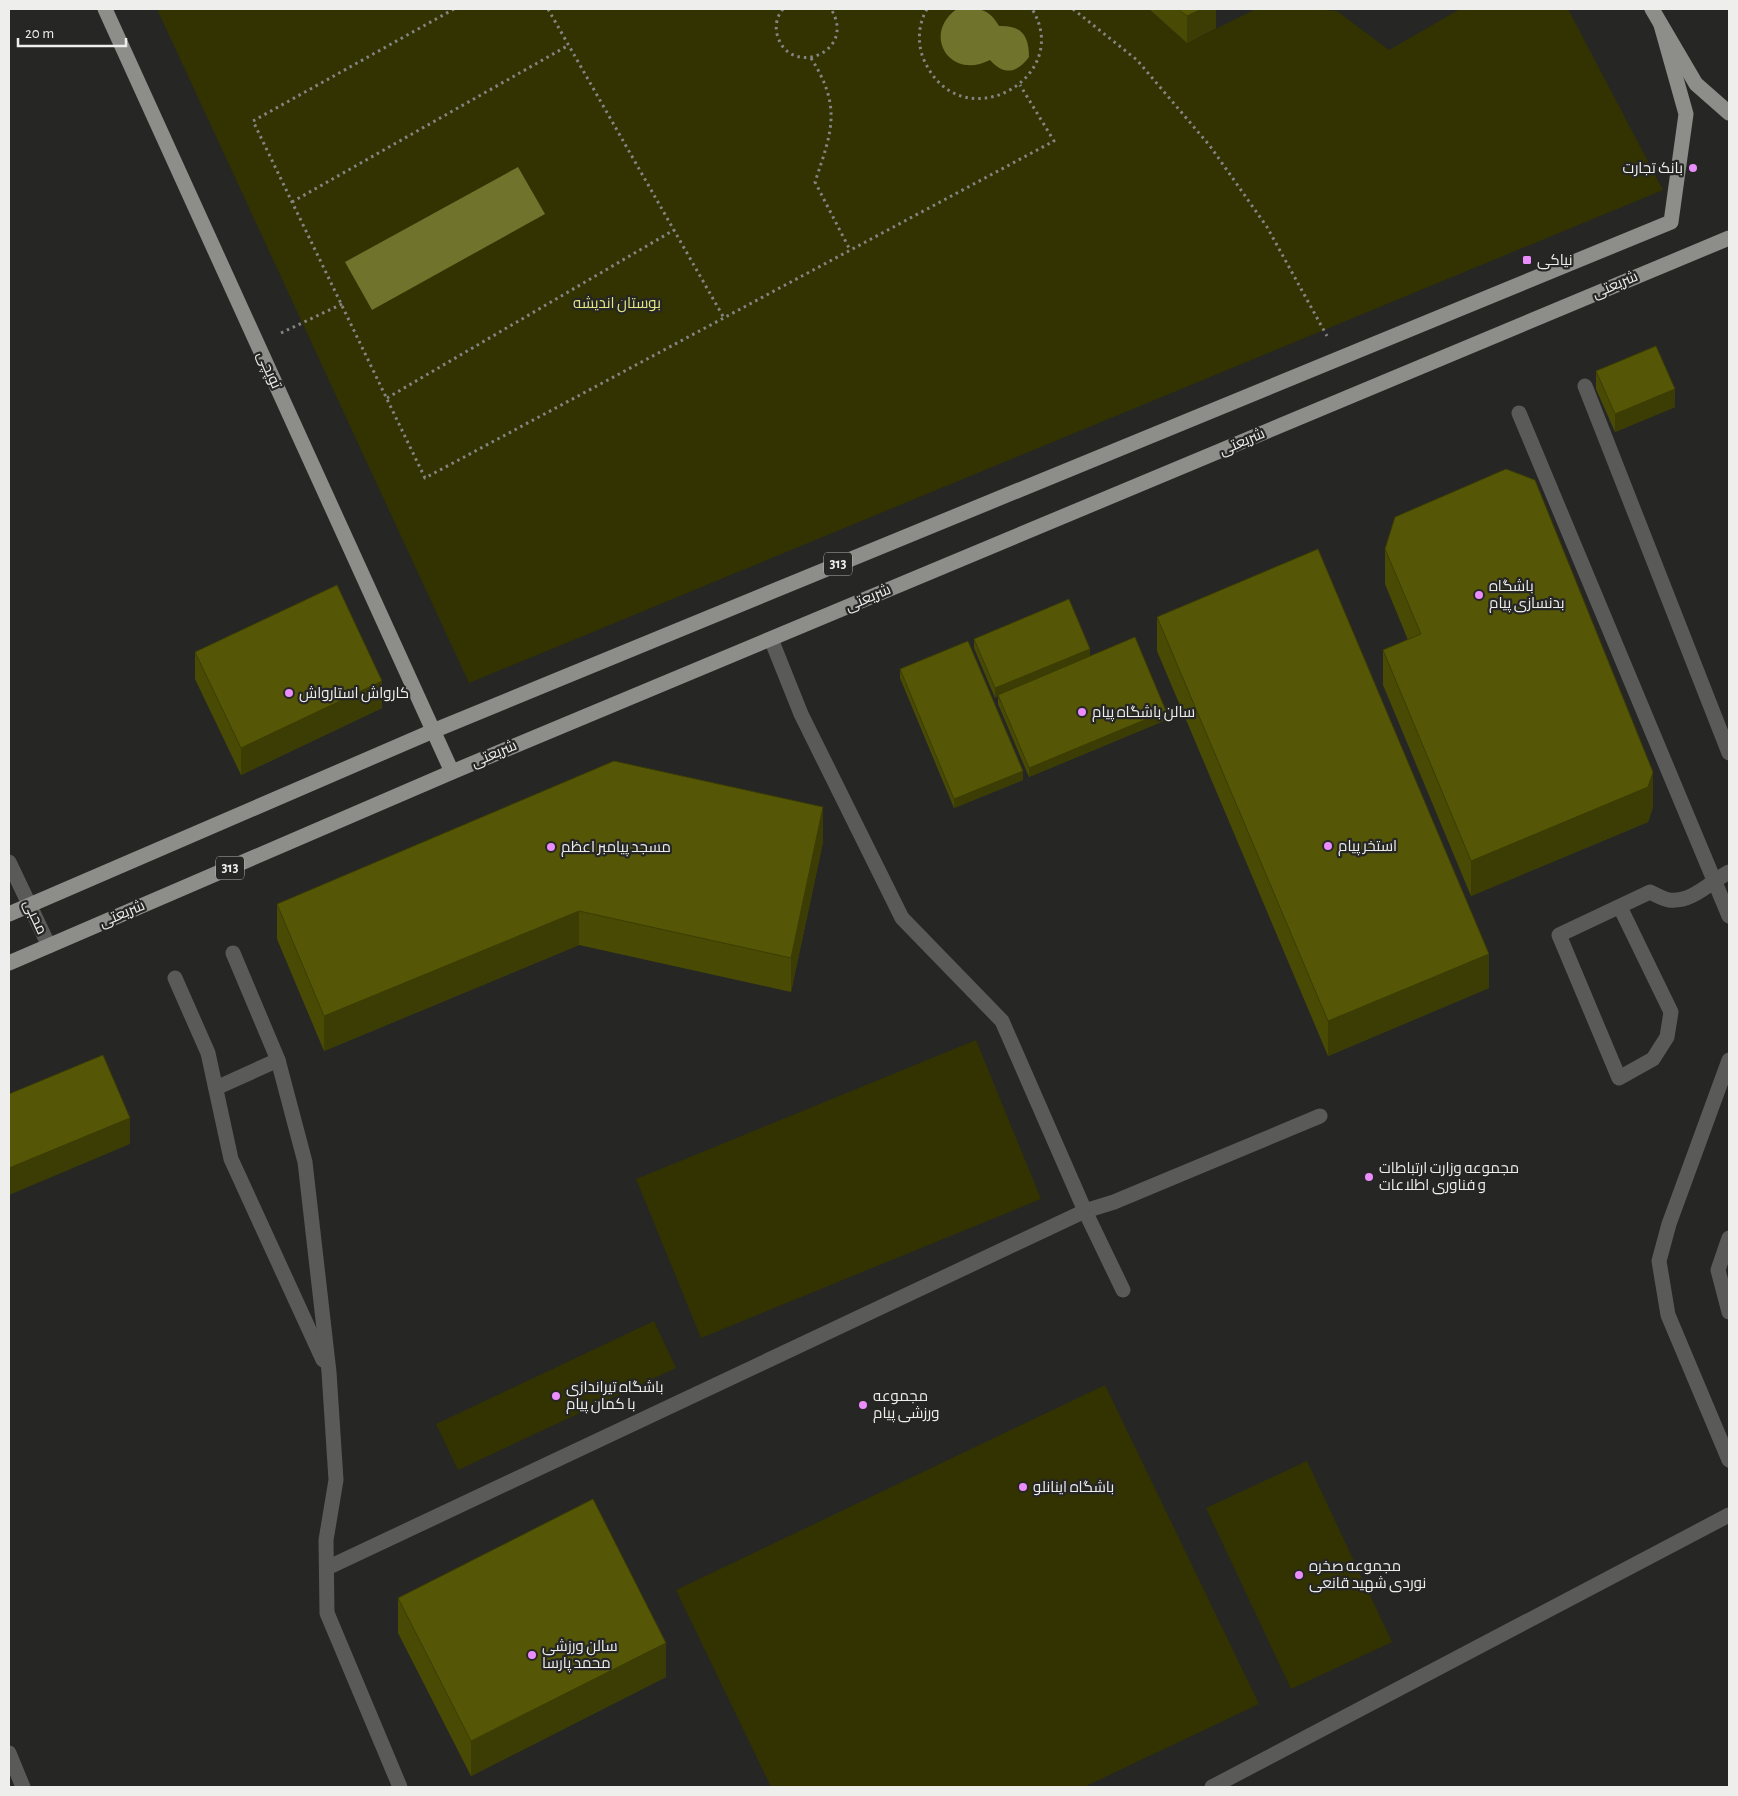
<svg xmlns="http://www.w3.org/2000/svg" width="1738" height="1796" font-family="'Alegreya Sans',Cairo,sans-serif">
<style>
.green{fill:#323300}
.water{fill:#70732b}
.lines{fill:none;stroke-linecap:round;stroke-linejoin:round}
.path{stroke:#848483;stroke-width:3;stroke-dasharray:2.5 4;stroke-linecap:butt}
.minor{stroke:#5a5a58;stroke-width:15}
.major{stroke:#8d8d8a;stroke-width:15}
.wall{fill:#494b05}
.shaded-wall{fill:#3c3d04}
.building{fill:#555706;stroke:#3c3d04}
.poi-dot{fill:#eb8dfc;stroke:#262624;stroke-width:2}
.labels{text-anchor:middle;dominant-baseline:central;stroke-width:4.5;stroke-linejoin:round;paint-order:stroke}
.shield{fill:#262624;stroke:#b2b2b1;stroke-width:1}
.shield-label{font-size:14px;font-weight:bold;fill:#eeeeed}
.poi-label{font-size:15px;fill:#eeeeed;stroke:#262624;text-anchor:start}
.street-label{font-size:15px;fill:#eeeeed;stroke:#262624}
.park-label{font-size:15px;fill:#e2e783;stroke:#262624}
</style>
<rect width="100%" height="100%" fill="#262624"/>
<g class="green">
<polygon points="157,9 1149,9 1187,43 1256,9 1311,9 1337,11 1389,50 1460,9 1568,9 1663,190 469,683"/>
<polygon points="976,1040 1041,1199 701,1338 636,1179"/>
<polygon points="654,1321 676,1368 458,1470 436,1424"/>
<polygon points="1105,1385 1259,1704 1084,1787 771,1787 676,1590"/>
<polygon points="1307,1461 1392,1642 1291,1689 1206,1508"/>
</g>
<g class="water">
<path d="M957,9C977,7 989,8 999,26C1022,25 1029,36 1029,57C1017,73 1004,76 990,60C950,81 921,34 957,9Z"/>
<polygon points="518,167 545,214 372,310 345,262"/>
</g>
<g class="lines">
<g class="path">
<polyline points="454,9 253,121 425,478 1054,141 1020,85"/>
<polyline points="548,9 724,318"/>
<path d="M783,9C777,16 775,25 777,34C788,79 858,53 831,9"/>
<path d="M927,9C918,24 917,44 924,60C960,142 1075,78 1032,9"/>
<polyline points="1073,9 1137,60 1210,146 1267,227 1327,336"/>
<path d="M811,58C842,107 832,131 815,182L850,250"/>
<polyline points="292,202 569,45"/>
<polyline points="281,333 342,304"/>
<polyline points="387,398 674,230"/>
</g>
<g class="minor">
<polyline points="1585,386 1729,753"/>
<polyline points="1519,413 1729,916"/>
<polyline points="771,639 801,714 902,918 1002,1021 1085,1211 1123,1290"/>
<polyline points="9,862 49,946"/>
<path d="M1620,907L1671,1012L1667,1037L1653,1059L1619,1078L1559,935L1650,892C1656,895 1663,899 1669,900C1692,903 1710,882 1729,872"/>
<polyline points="233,953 278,1060"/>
<polyline points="175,978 208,1053 231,1159 323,1360"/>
<polyline points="1729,1060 1669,1224 1659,1261 1668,1315 1729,1460"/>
<polyline points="216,1088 278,1060 305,1162 329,1372 336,1480 326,1540 327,1613 400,1787"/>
<polyline points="1729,1238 1718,1270 1729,1312"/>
<polyline points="327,1568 1085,1211 1114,1202 1320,1116"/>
<polyline points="9,1753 23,1787"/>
<polyline points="1212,1787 1729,1515"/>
</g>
<g class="major">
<polyline points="105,9 452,772"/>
<polyline points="1652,9 1696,84 1729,113"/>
<polyline points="9,914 433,731 1671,222 1686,114 1661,25"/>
<polyline points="9,963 452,772 1729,238"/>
</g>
</g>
<g class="wall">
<polygon points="1149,9 1216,9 1216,28 1187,43"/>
<polygon points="1596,371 1675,407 1615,432 1596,389"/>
<polygon points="1385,549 1653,807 1648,822 1471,896 1383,685 1383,650 1408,640 1385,584"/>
<polygon points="1157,617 1489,988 1328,1056 1157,651"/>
<polygon points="974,639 1090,656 1166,720 1029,777 998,704 998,696 995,698 974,648"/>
<polygon points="195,652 382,708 241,775 195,679"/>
<polygon points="900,669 1023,780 954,808 900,678"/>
<polygon points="823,842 791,992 579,945 324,1051 277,939 277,904"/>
<polygon points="398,1598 666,1677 471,1776 398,1633"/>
</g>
<g class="shaded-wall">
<polygon points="1201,9 1216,9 1216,28 1187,43 1187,16"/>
<polygon points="1675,389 1675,407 1615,432 1615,414"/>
<polygon points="1090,649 1090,658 995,698 995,688"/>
<polygon points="382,681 382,708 241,775 241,748"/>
<polygon points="1166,711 1166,720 1029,777 1029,768"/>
<polygon points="1023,771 1023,780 954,808 954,799"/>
<polygon points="1653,772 1653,807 1648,822 1471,896 1471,861"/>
<polygon points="823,807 823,842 791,992 791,958"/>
<polygon points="579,911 579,945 324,1051 324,1016"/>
<polygon points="1489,954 1489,988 1328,1056 1328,1021"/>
<polygon points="130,1118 130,1144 9,1195 9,1168"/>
<polygon points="666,1643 666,1677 471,1776 471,1741"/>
</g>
<g class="building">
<polygon points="1178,9 1201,9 1187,16"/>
<polygon points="1656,346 1675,389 1615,414 1596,371"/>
<polygon points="1506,469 1535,480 1653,772 1648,787 1471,861 1383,650 1421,634 1385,549 1395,517"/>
<polygon points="1318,549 1489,954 1328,1021 1157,617"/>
<polygon points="337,585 382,681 241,748 195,652"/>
<polygon points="1069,599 1090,649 995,688 974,639"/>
<polygon points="1135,637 1166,711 1029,768 998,695"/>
<polygon points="968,641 1023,771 954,799 900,669"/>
<polygon points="614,761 823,807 791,958 579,911 324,1016 277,904"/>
<polygon points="103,1055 130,1118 9,1168 9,1094"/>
<polygon points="593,1499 666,1643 471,1741 398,1598"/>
</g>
<g class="poi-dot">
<circle cx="1693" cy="168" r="5"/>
<rect x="1522" y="255" width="10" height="10" rx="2.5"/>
<circle cx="1479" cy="595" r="5"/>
<circle cx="289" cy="693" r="5"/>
<circle cx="1082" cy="712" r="5"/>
<circle cx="1328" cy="846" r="5"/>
<circle cx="551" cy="847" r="5"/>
<circle cx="1369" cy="1177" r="5"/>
<circle cx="556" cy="1396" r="5"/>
<circle cx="863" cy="1405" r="5"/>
<circle cx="1023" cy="1487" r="5"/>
<circle cx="1299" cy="1575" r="5"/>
<circle cx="532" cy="1655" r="5"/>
</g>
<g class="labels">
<g class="shield">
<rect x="824" y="552.5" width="28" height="23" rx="4"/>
<rect x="216" y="856.5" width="28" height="23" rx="4"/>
</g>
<g class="shield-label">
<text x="838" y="564">313</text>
<text x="230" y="868">313</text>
</g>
<g class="poi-label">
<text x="1683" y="168" text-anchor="end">بانک تجارت</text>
<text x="1537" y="260">نیاکی</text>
<text x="1489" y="586">باشگاه<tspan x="1489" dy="17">بدنسازی پیام</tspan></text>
<text x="299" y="693">کارواش استارواش</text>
<text x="1092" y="712">سالن باشگاه پیام</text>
<text x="1338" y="846">استخر پیام</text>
<text x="561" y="847">مسجد پیامبر اعظم</text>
<text x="1379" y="1168">مجموعه وزارت ارتباطات<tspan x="1379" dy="17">و فناوری اطلاعات</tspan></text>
<text x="566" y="1387">باشگاه تیراندازی<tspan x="566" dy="17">با کمان پیام</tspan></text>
<text x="873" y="1396">مجموعه<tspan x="873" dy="17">ورزشی پیام</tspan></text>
<text x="1033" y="1487">باشگاه اینانلو</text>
<text x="1309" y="1566">مجموعه صخره<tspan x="1309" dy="17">نوردی شهید قانعی</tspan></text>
<text x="542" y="1646">سالن ورزشی<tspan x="542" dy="17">محمد پارسا</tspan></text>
</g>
<g class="street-label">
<text transform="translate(1615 285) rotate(-23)">شریعتی</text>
<text transform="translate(269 370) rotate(66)">توپچی</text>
<text transform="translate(1242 442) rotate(-23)">شریعتی</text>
<text transform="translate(868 598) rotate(-23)">شریعتی</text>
<text transform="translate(494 754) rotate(-23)">شریعتی</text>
<text transform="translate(122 914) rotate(-23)">شریعتی</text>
<text transform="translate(35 917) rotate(65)">محبی</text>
</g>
<g class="park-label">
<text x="617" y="303">بوستان اندیشه</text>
</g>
</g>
<rect width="1738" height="1796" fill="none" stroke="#eeeeed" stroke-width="20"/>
<path d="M18 38v8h108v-8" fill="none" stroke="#eeeeed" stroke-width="2.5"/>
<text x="25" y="38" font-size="15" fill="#eeeeed" stroke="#262624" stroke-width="4" paint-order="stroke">20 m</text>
</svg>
